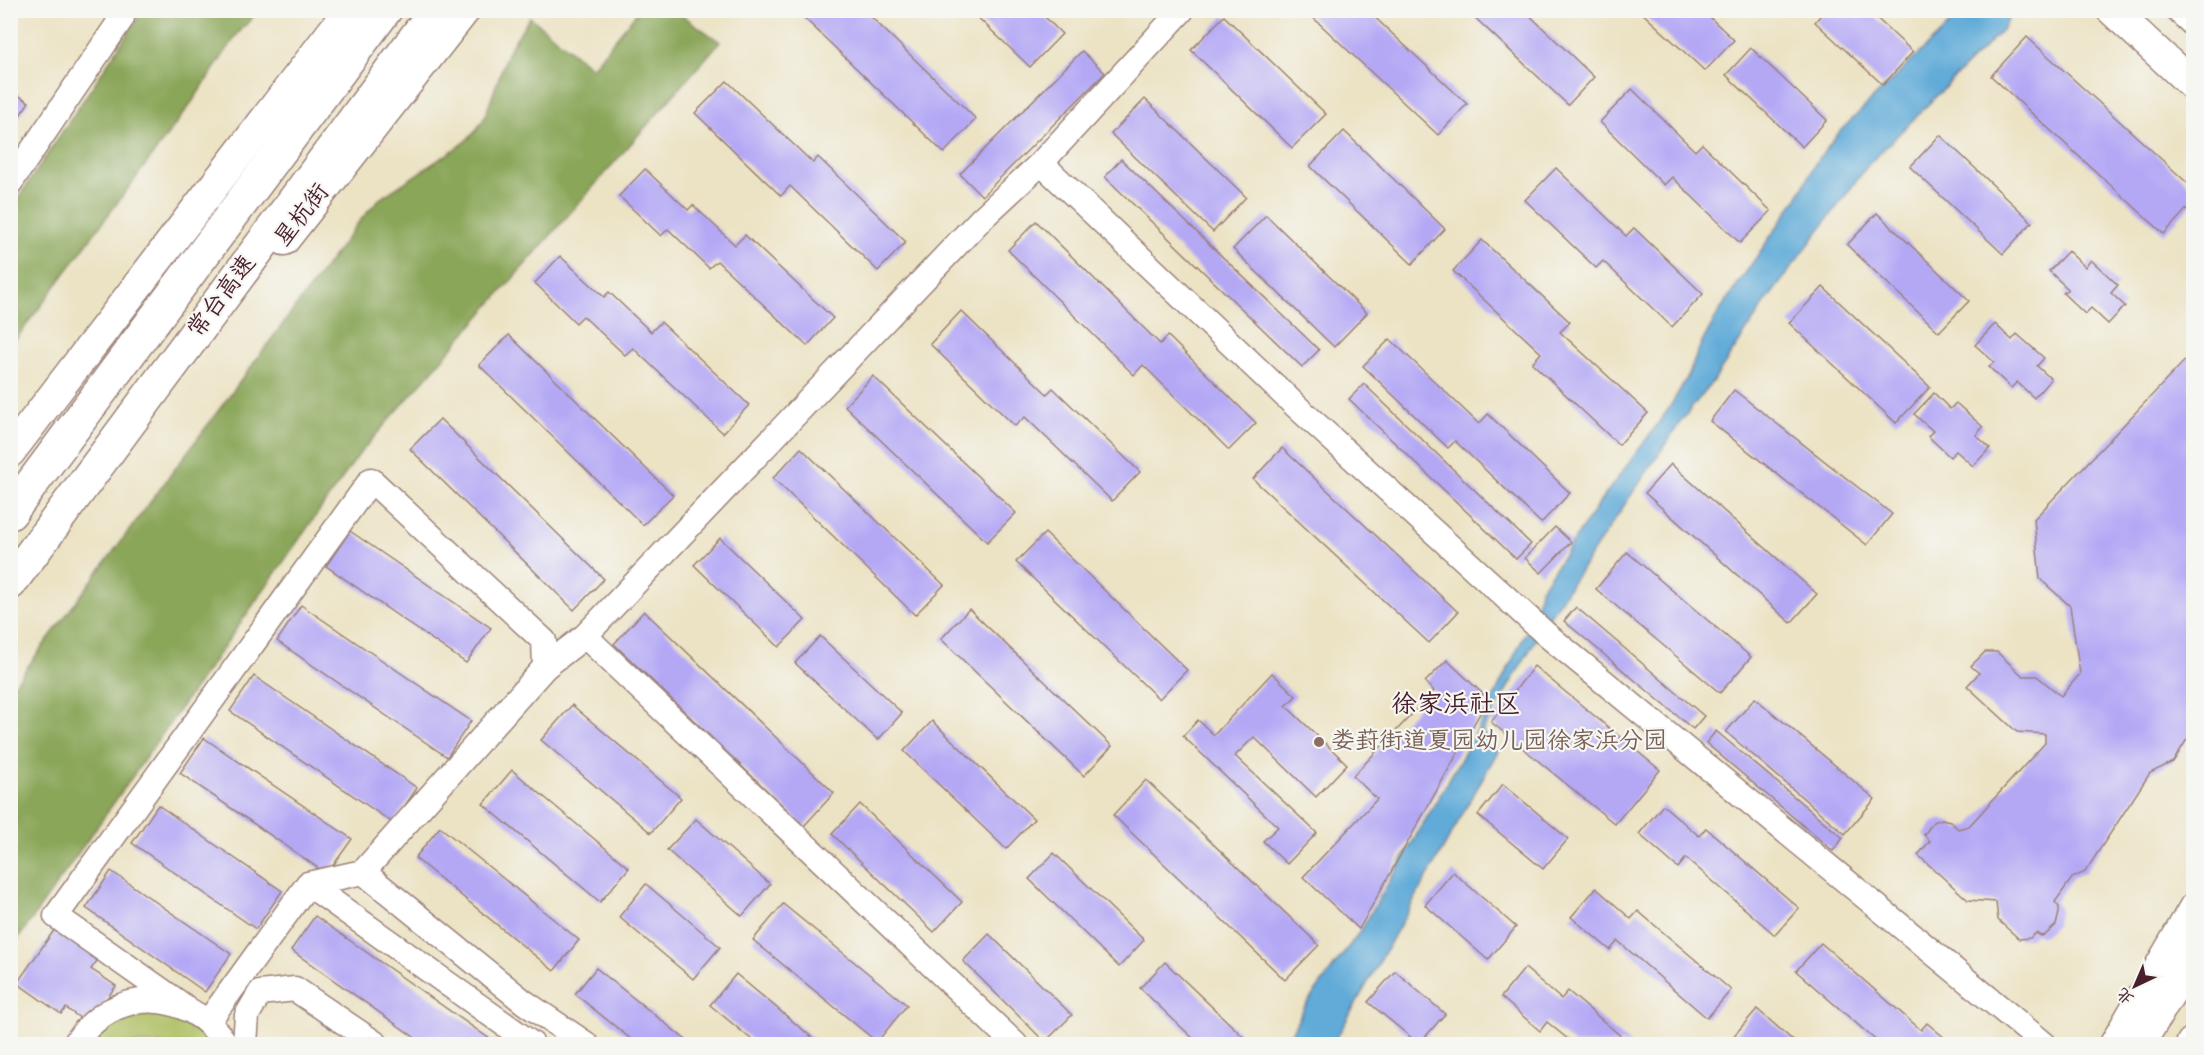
<svg xmlns="http://www.w3.org/2000/svg" width="2204" height="1055" font-family="'Indie Flower','LXGW WenKai TC',sans-serif">
<style>
.green{fill:#aebf63;stroke:#7c6f47;stroke-width:1.5}
.forest{fill:#8aa659;stroke:#6a6242;stroke-width:1.5}
.water{fill:#60abd8;stroke:#556582;stroke-width:1.5}
.building{fill:#b4a8f5}
.lines{fill:none;stroke-linecap:round;stroke-linejoin:round}
.minor-casing{stroke:#9b8178;stroke-width:27}
.major-casing{stroke:#9b8178;stroke-width:33}
.highway-casing{stroke:#9b8178;stroke-width:36}
.minor{stroke:#fff;stroke-width:24}
.major{stroke:#fff;stroke-width:30}
.highway{stroke:#fff;stroke-width:33}
.education-dot{fill:#8d6e63;stroke:#f6f6f2;stroke-width:2}
.labels{text-anchor:middle;dominant-baseline:central;stroke-width:4.5;stroke-linejoin:round;paint-order:stroke}
.street-label{font-size:24px;fill:#4a1f2b;stroke:#f6f6f2}
.education-label{font-size:24px;fill:#785e54;stroke:#f6f6f2;text-anchor:start}
.neighbourhood-label{font-size:26px;fill:#4a1f2b;stroke:#f6f6f2}
</style>
<rect width="100%" height="100%" fill="#f6f6f2"/>
<filter id="ink" filterUnits="userSpaceOnUse"><feTurbulence type="fractalNoise" baseFrequency=".0167" numOctaves="2"/><feDisplacementMap in="SourceGraphic" scale="12" xChannelSelector="R" yChannelSelector="G"/><feConvolveMatrix kernelMatrix="1 2 1 2 8 2 1 2 1" color-interpolation-filters="sRGB"/></filter>
<filter id="wash" filterUnits="userSpaceOnUse"><feTurbulence type="fractalNoise" baseFrequency=".008" numOctaves="4" result="noise"/><feDisplacementMap in="SourceGraphic" scale="24" xChannelSelector="R" yChannelSelector="G"/><feGaussianBlur stdDeviation="1.35" result="paint"/><feColorMatrix in="noise" values="0 0 0 0 0 0 0 0 0 0 0 0 0 0 0 0 0 1.4 0 .05"/><feComposite in="paint" operator="in"/></filter>
<g filter="url(#wash)">
<rect width="100%" height="100%" fill="#ece3c4"/>
<path class="green" d="M155,1014C176,1018 197,1026 209,1044H91C109,1023 128,1016 155,1014Z"/>
<g class="forest">
<polygon points="132,11 258,11 236,36 192,102 11,346 11,209 138,18"/>
<polygon points="638,11 676,11 720,42 360,453 11,949 11,689 358,223 378,200 461,145 475,132 485,117 508,51 530,17 592,68"/>
</g>
<polygon class="water" points="1963,11 2013,11 2002,30 1868,165 1765,303 1716,377 1681,421 1547,620 1482,732 1498,751 1336,1039 1332,1044 1286,1044 1305,1006 1363,927 1476,733 1535,614 1540,590 1602,499 1668,410 1688,376 1701,344 1720,310 1797,198 1815,164 1841,130"/>
<g id="blocks">
<g class="building">
<polygon points="796,10 864,10 976,119 944,153"/>
<polygon points="970,10 1038,10 1062,34 1030,67"/>
<polygon points="1305,10 1367,10 1467,104 1438,135"/>
<polygon points="1471,10 1524,10 1594,77 1568,105 1469,12"/>
<polygon points="1639,10 1702,10 1734,40 1705,71"/>
<polygon points="1825,10 1868,10 1913,52 1883,85 1815,22"/>
<polygon points="1224,16 1326,114 1292,148 1191,50"/>
<polygon points="2027,37 2194,189 2194,201 2164,234 1991,76"/>
<polygon points="1751,48 1827,120 1802,147 1726,75"/>
<polygon points="1082,51 1105,73 982,196 960,174"/>
<polygon points="727,81 813,163 818,157 906,242 878,271 790,186 781,196 695,113"/>
<polygon points="1632,89 1695,151 1702,144 1771,211 1740,243 1672,177 1664,185 1600,122"/>
<polygon points="10,90 29,102 10,130"/>
<polygon points="1145,99 1246,197 1213,232 1111,134"/>
<polygon points="1344,131 1445,229 1412,264 1310,166"/>
<polygon points="1940,135 2032,222 2003,254 1910,167"/>
<polygon points="1121,159 1319,350 1302,367 1105,177"/>
<polygon points="1556,168 1626,236 1634,228 1703,294 1672,327 1603,261 1596,268 1525,200"/>
<polygon points="645,169 688,210 693,205 735,245 745,235 833,318 807,346 717,261 709,268 668,229 661,236 619,196"/>
<polygon points="1877,213 1969,301 1939,332 1847,245"/>
<polygon points="1266,215 1367,313 1334,347 1233,249"/>
<polygon points="1036,221 1160,344 1168,336 1256,423 1229,450 1143,365 1134,375 1008,250"/>
<polygon points="1482,240 1570,322 1560,332 1648,413 1619,445 1532,363 1541,353 1453,271"/>
<polygon points="2068,251 2085,267 2091,260 2118,285 2111,293 2125,306 2108,324 2091,308 2085,314 2063,293 2068,289 2049,271"/>
<polygon points="560,256 604,297 609,292 651,332 661,322 749,405 723,433 633,348 625,355 583,316 576,323 535,283"/>
<polygon points="1823,287 1930,387 1896,423 1789,323"/>
<polygon points="961,311 1047,394 1053,388 1140,472 1112,501 1025,417 1015,426 930,344"/>
<polygon points="1995,324 2012,340 2017,334 2044,358 2037,366 2051,379 2034,398 2017,382 2011,388 1989,367 1994,362 1975,345"/>
<polygon points="509,335 673,495 643,525 479,365"/>
<polygon points="1390,339 1479,424 1488,414 1570,493 1541,523 1455,441 1448,448 1363,366"/>
<polygon points="2194,351 2194,728 2173,762 2150,773 2085,872 2072,878 2055,902 2059,907 2059,913 2056,925 2045,935 2041,936 2036,933 2030,938 2019,939 1998,920 1996,902 1968,900 1918,855 1930,841 1924,835 1933,822 1942,819 1950,821 1958,829 1969,826 2045,743 2045,734 2017,732 1967,686 1979,673 1971,666 1985,652 1997,652 2023,676 2037,676 2061,696 2080,674 2070,606 2040,579 2034,519"/>
<polygon points="873,376 1016,513 987,542 845,406"/>
<polygon points="1364,384 1531,544 1516,559 1349,399"/>
<polygon points="1734,390 1892,514 1867,545 1710,421"/>
<polygon points="1934,393 1950,409 1956,403 1983,427 1976,435 1990,448 1973,466 1956,451 1950,457 1928,436 1933,431 1914,414"/>
<polygon points="440,419 604,579 574,610 410,449"/>
<polygon points="801,448 944,585 915,615 773,478"/>
<polygon points="1282,448 1458,612 1429,643 1253,479"/>
<polygon points="1671,464 1817,594 1791,623 1645,493"/>
<polygon points="1555,527 1571,542 1541,573 1525,558"/>
<polygon points="350,531 491,628 466,663 326,566"/>
<polygon points="1045,533 1187,670 1159,699 1016,562"/>
<polygon points="720,538 805,620 779,647 694,565"/>
<polygon points="1627,552 1751,657 1720,693 1596,589"/>
<polygon points="301,605 471,721 447,757 277,641"/>
<polygon points="1576,607 1704,716 1693,729 1564,621"/>
<polygon points="969,609 1112,746 1084,776 941,639"/>
<polygon points="644,611 834,793 804,826 614,644"/>
<polygon points="820,636 902,713 878,740 795,663"/>
<polygon points="1447,660 1488,699 1359,929 1303,877 1377,799 1353,776 1434,691 1425,682"/>
<polygon points="1534,666 1660,770 1615,824 1491,722"/>
<polygon points="1272,673 1296,696 1286,706 1347,764 1316,797 1254,737 1235,756 1317,833 1287,864 1263,841 1278,827 1183,736 1198,720 1214,735"/>
<polygon points="254,676 417,788 393,823 230,711"/>
<polygon points="1755,698 1875,799 1845,834 1726,732"/>
<polygon points="572,705 681,798 651,833 541,740"/>
<polygon points="932,721 1034,819 1006,849 904,751"/>
<polygon points="1716,731 1843,838 1833,851 1706,743"/>
<polygon points="204,738 352,839 327,874 180,773"/>
<polygon points="512,770 629,868 600,902 483,804"/>
<polygon points="1146,780 1319,945 1285,980 1113,815"/>
<polygon points="1503,784 1568,839 1543,869 1478,815"/>
<polygon points="860,804 962,902 934,932 832,834"/>
<polygon points="158,805 282,891 256,929 132,843"/>
<polygon points="1663,805 1699,836 1706,828 1799,908 1775,935 1686,858 1678,868 1639,834"/>
<polygon points="696,819 770,884 742,916 667,850"/>
<polygon points="440,827 579,940 554,971 415,858"/>
<polygon points="1054,853 1144,940 1119,967 1029,879"/>
<polygon points="111,871 231,954 205,992 86,908"/>
<polygon points="1453,872 1516,927 1488,960 1425,905"/>
<polygon points="646,884 720,947 693,979 619,917"/>
<polygon points="1596,888 1631,919 1638,911 1731,990 1707,1018 1618,941 1610,950 1571,917"/>
<polygon points="783,904 907,1005 877,1042 753,940"/>
<polygon points="315,916 497,1044 424,1044 291,950"/>
<polygon points="57,926 100,957 91,969 116,986 88,1024 66,1008 61,1014 17,983"/>
<polygon points="989,934 1072,1015 1045,1042 963,961"/>
<polygon points="1821,943 1921,1030 1927,1023 1952,1044 1880,1044 1796,971"/>
<polygon points="1165,962 1251,1044 1199,1044 1140,988"/>
<polygon points="596,968 691,1044 637,1044 575,994"/>
<polygon points="1525,968 1561,999 1568,991 1630,1044 1574,1044 1547,1022 1540,1031 1501,997"/>
<polygon points="1395,971 1445,1014 1419,1044 1368,1002"/>
<polygon points="736,974 820,1044 757,1044 710,1005"/>
<polygon points="1757,1009 1797,1044 1740,1044 1732,1038"/>
</g>
</g>
</g>
<g filter="url(#ink)">
<use href="#blocks" fill-opacity="0" stroke="#9b8178" stroke-width="1.5"/>
<g class="lines">
<defs>
<g id="minor">
<polyline points="1041,163 1297,407 1547,635 2044,1044"/>
<polyline points="10,183 122,18 115,10"/>
<polyline points="585,636 1015,1044"/>
<polyline points="363,872 545,667 585,636 981,219 1041,163 1182,10"/>
<polyline points="308,884 532,1044"/>
<polyline points="185,1007 56,916 371,480 544,641 545,667"/>
<polyline points="208,1022 308,884 363,872 524,1002 586,1044"/>
<path d="M75,1044C113,985 188,987 226,1044"/>
<polyline points="245,1044 247,1015 260,993 295,989 376,1044"/>
</g>
<g id="major">
<polyline points="2112,10 2194,86"/>
<polyline points="2182,10 2194,21"/>
<polyline points="284,240 465,10"/>
<polyline points="10,452 349,10"/>
<polyline points="2115,1044 2194,908"/>
</g>
<g id="highway">
<polyline points="10,513 385,10"/>
<polyline points="10,583 436,10"/>
<polyline points="2138,1044 2194,950"/>
<polyline points="2193,1044 2194,1044"/>
</g>
</defs>
<use href="#minor" class="minor-casing"/>
<use href="#major" class="major-casing"/>
<use href="#highway" class="highway-casing"/>
<use href="#minor" class="minor"/>
<use href="#major" class="major"/>
<use href="#highway" class="highway"/>
</g>
</g>
<circle class="education-dot" cx="1319" cy="742" r="6"/>
<g class="labels">
<g class="street-label">
<text transform="translate(303 216) rotate(-52)">星杭街</text>
<text transform="translate(223 297) rotate(-53)">常台高速</text>
</g>
<g class="education-label">
<text x="1331" y="742">娄葑街道夏园幼儿园徐家浜分园</text>
</g>
<g class="neighbourhood-label">
<text x="1456" y="706">徐家浜社区</text>
</g>
</g>
<rect width="2204" height="1055" fill="none" stroke="#f6f6f2" stroke-width="36"/>
<g transform="translate(2135 986) rotate(224)" stroke="#f6f6f2" stroke-width="4.5" paint-order="stroke">
<path d="M0-4.5L10 22L0 15L-10 22Z" fill="#4a1f2b"/>
<text y="-9" font-size="16" font-weight="bold" text-anchor="middle" fill="#4a1f2b">北</text>
</g>
</svg>
